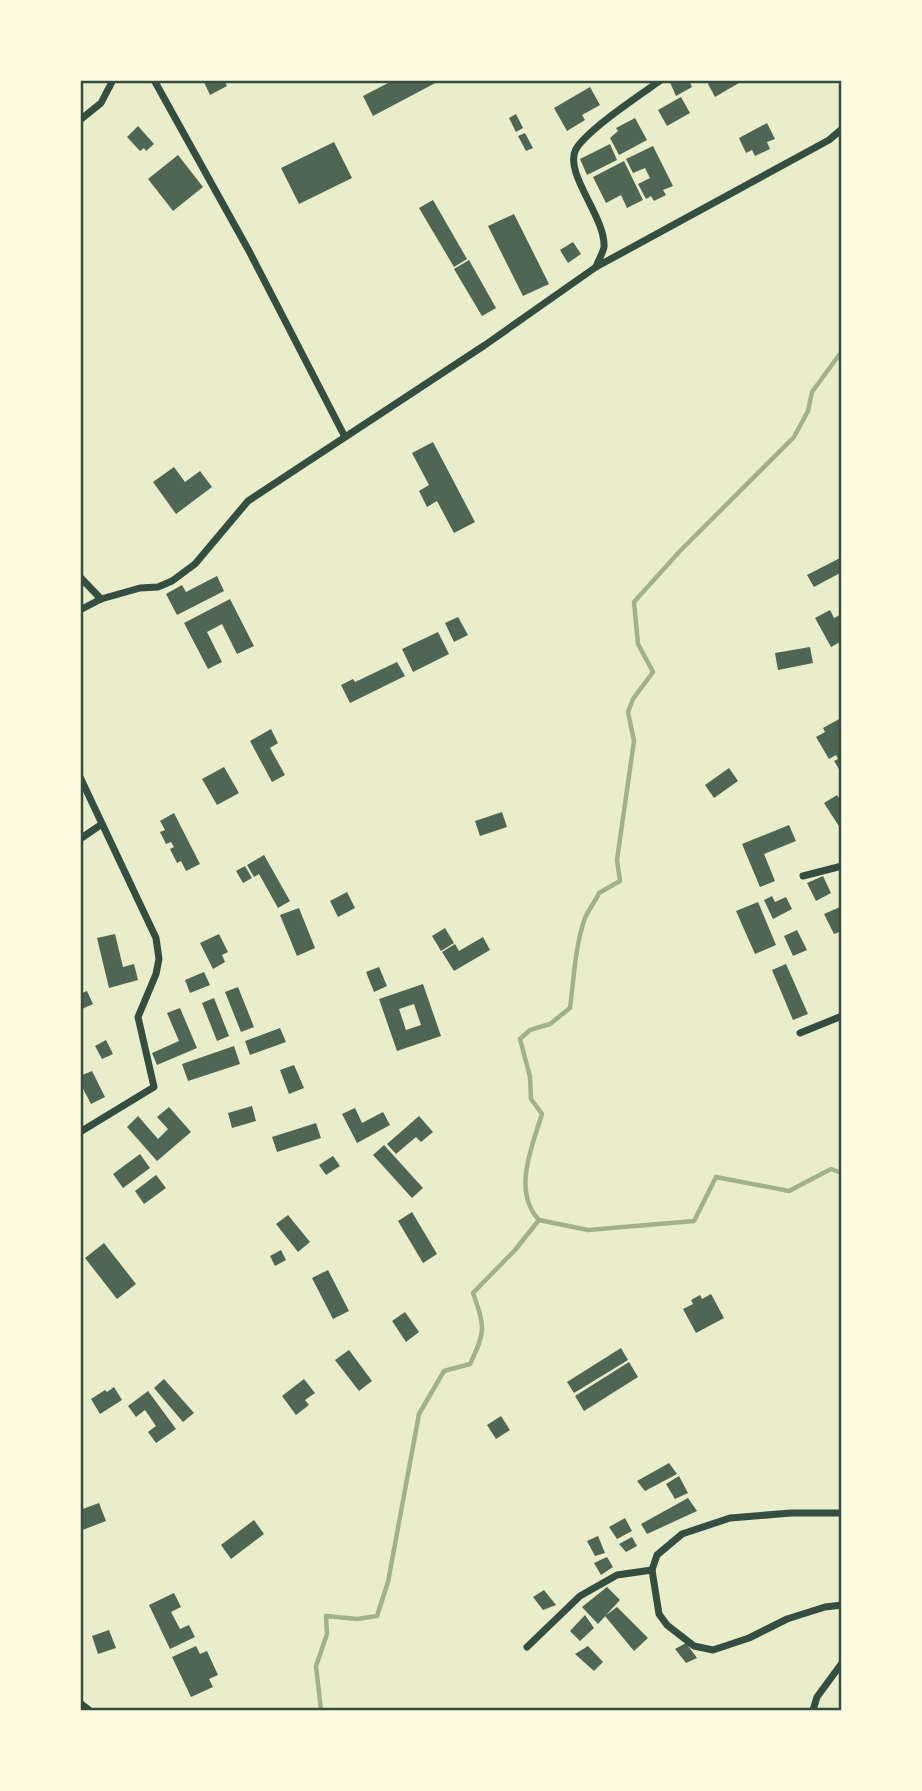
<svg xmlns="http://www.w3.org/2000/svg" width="922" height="1791" font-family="Roboto,sans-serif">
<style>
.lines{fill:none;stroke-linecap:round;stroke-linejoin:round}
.stream{stroke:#a3b18a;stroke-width:4.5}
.building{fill:#4f6655;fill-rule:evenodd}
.minor{stroke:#344e41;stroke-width:7}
.neatline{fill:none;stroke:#344e41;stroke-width:2.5}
</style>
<rect width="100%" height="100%" fill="#e9edc9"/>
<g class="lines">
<g class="stream">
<path d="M539,1220C512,1191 532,1147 542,1114L531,1099L530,1077L520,1039L530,1030L550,1024L570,1008C574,978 575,946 585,918C589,909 595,902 599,893L620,881L617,860L634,741L628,712L633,699L653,672L638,644L634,602L680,551L794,437L808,411L812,392L842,351"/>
<path d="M321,1710L316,1666L327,1634L326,1616L357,1619L377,1616L388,1582L419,1414L444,1371L470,1364C486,1331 485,1327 473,1293L515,1250L539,1220L588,1230L694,1221L716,1177L789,1191L831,1169L842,1173"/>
</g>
</g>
<g class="building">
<polygon points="203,80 224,80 227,86 210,95"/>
<polygon points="394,80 441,80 373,116 363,96"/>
<polygon points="669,80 689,80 692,87 676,96"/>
<polygon points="713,80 744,80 715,97 708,84"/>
<polygon points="590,87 600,105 582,115 585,120 567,131 554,108"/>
<polygon points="681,97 690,113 667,126 658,110"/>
<polygon points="516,114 523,128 516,132 509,118"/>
<polygon points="635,118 647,140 619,155 610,138 618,131 616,128"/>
<polygon points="767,123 775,139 767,142 770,149 755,156 752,150 746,153 739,138"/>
<polygon points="138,126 154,144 146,151 144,148 140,151 127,137"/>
<polygon points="525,133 533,148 526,151 518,136"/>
<polygon points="334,142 352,178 299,204 281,168"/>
<polygon points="610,144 617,160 587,175 580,159"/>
<polygon points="653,146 673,186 663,190 666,195 654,201 651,196 646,199 638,184 650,178 645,168 633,173 626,159"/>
<polygon points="178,155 203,187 173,211 148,179"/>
<polygon points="624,161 643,200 627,208 621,195 606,203 593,177"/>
<polygon points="433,200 467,259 454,267 419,208"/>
<polygon points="514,214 549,284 523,296 488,226"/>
<polygon points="573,242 581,254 568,263 560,250"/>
<polygon points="469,260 496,308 482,316 454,269"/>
<polygon points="433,442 475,522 454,533 437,501 427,507 419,491 429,485 412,453"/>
<polygon points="174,467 185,482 200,471 212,487 176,514 153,482"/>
<polygon points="840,558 842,572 814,587 807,575"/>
<polygon points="217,576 224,591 177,615 166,594 182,585 186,592"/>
<polygon points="230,599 254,646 237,654 222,624 207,632 222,662 208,669 184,623"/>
<polygon points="830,610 834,618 842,614 842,641 831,647 815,618"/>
<polygon points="458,617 468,635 454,642 445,623"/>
<polygon points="438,632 449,654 413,672 402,649"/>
<polygon points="810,647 813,663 778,670 775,653"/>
<polygon points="397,662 405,676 350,703 341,685 353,679 355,682"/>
<polygon points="841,718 842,719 842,774 834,761 838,759 836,755 829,759 816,737 825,732 823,728"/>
<polygon points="271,729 278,743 270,748 285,775 272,782 250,741"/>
<polygon points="224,767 239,793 217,805 202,779"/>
<polygon points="729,768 738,781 714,798 705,785"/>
<polygon points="837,795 842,802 842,831 824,803"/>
<polygon points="502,812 507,827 480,836 475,821"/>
<polygon points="174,813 200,864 186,871 181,861 177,863 170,849 174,847 171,842 166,844 160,832 165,830 160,821"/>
<polygon points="789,825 796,841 764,854 775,881 760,887 742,844"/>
<polygon points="264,855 290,901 278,908 259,874 254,877 247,865"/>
<polygon points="245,866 252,878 243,883 236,871"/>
<polygon points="823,876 831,893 816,901 807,883"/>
<polygon points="347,892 355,908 338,917 330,901"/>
<polygon points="772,896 775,902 786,897 792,909 773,919 764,900"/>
<polygon points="758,902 776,945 755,954 736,911"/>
<polygon points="840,907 842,931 834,934 824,914"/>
<polygon points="299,908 315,948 297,956 280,915"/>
<polygon points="445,928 454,943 441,951 432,936"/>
<polygon points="797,930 807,950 793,956 784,936"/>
<polygon points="115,934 123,967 134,964 138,980 109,988 97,938"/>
<polygon points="219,934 228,952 222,955 225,962 213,969 200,943"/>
<polygon points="483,937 490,950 454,971 442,952 455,944 459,951"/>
<polygon points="786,964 808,1014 793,1020 772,970"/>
<polygon points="379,967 387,986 374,992 366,972"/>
<polygon points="204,972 210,985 190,993 185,980"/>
<path d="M423,984L441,1036L397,1051L379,999ZM414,1004L421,1025L406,1030L399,1009Z"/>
<polygon points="238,987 254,1027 241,1032 225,992"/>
<polygon points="87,991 93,1004 80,1010 80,994"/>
<polygon points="214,998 229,1036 217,1041 202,1003"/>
<polygon points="180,1008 197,1048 157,1065 152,1053 179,1041 167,1013"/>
<polygon points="280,1028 286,1042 250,1055 245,1041"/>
<polygon points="106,1040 113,1054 102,1059 95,1046"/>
<polygon points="234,1046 240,1064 188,1081 182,1064"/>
<polygon points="294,1065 304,1088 289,1094 280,1070"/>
<polygon points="92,1071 105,1097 91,1104 80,1083 80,1076"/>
<polygon points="252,1106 256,1121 232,1128 228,1113"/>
<polygon points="169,1107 191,1132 157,1161 127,1127 138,1116 158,1139 168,1129 157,1117"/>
<polygon points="355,1108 362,1123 383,1112 390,1125 357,1143 342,1114"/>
<polygon points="419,1116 433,1132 421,1142 416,1137 396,1154 387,1144"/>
<polygon points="316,1123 321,1138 277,1152 272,1137"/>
<polygon points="384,1145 423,1188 412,1198 373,1155"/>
<polygon points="140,1154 150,1168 123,1188 113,1174"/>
<polygon points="333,1156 340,1166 326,1175 319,1165"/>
<polygon points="156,1175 166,1188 144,1204 135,1191"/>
<polygon points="412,1212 437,1254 423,1263 398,1221"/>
<polygon points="288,1215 310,1242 298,1252 276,1224"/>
<polygon points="104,1243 136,1284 117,1299 85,1258"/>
<polygon points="281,1250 286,1260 275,1266 270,1256"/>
<polygon points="328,1270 349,1311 333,1319 312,1278"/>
<polygon points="711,1294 724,1318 696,1333 683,1309 693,1304 691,1300 700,1295 702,1299"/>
<polygon points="405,1312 419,1332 406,1342 392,1321"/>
<polygon points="621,1348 628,1360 574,1393 567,1382"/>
<polygon points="349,1350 372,1381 359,1391 335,1360"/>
<polygon points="629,1362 638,1377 584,1411 575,1396"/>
<polygon points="164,1379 194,1413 183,1422 154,1388"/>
<polygon points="304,1379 315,1393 305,1400 309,1405 296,1415 282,1396"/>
<polygon points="114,1387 122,1400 100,1414 91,1399 105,1390 107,1392"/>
<polygon points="148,1391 176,1429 156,1443 148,1432 156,1426 145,1410 136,1417 128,1406"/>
<polygon points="501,1416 510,1430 496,1439 487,1425"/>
<polygon points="669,1463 677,1474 645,1491 637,1481"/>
<polygon points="679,1476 688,1493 675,1499 666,1484"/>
<polygon points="688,1498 697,1511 647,1534 641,1524"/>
<polygon points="99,1503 106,1521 80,1531 80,1510"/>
<polygon points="625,1518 632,1531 617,1539 609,1527"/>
<polygon points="254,1520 264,1534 231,1559 221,1545"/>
<polygon points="598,1536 605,1553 595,1556 587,1541"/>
<polygon points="632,1537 637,1546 626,1552 619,1544"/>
<polygon points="607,1557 613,1567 601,1575 594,1563"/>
<polygon points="607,1587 620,1600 598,1624 582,1607"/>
<polygon points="544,1590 556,1605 543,1610 533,1597"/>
<polygon points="174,1593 181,1607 171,1612 180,1629 189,1625 195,1637 170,1649 149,1605"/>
<polygon points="617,1607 648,1638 634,1651 605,1616"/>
<polygon points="585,1615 594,1628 580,1641 570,1631"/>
<polygon points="109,1630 116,1648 98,1654 92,1636"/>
<polygon points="686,1643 697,1658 686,1663 675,1649"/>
<polygon points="196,1646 200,1654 207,1651 218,1675 209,1679 213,1687 191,1697 172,1657"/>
<polygon points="588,1646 603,1662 594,1671 575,1654"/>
</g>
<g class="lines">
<g class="minor">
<polyline points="154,80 249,251 345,437"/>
<polyline points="80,120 101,103 113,80"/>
<polyline points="596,267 829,140 842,129"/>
<polyline points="80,577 101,599"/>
<path d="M80,610L101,599L140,588L158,587L172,581L195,564L248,501L485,345L596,267C598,261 603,253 604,247C606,217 563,173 576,149C588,129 640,95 661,80"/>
<polyline points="80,777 156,938 159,959 156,974 138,1017 154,1087 80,1132"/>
<polyline points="80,839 102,824"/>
<polyline points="803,876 842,866"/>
<polyline points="800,1033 842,1016"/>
<polyline points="842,1513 791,1513 730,1518 682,1534 657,1555 652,1570 659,1614 667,1625 694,1646 713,1650 749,1638 787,1619 825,1607 842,1605"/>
<polyline points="527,1647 580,1596 617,1575 652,1570"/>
<polyline points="80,1703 89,1710"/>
<polyline points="813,1710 817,1697 842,1663"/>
</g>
</g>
<rect width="922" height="1791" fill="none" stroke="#fefae0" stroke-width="164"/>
<rect x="82" y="82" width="758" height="1627" class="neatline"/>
</svg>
